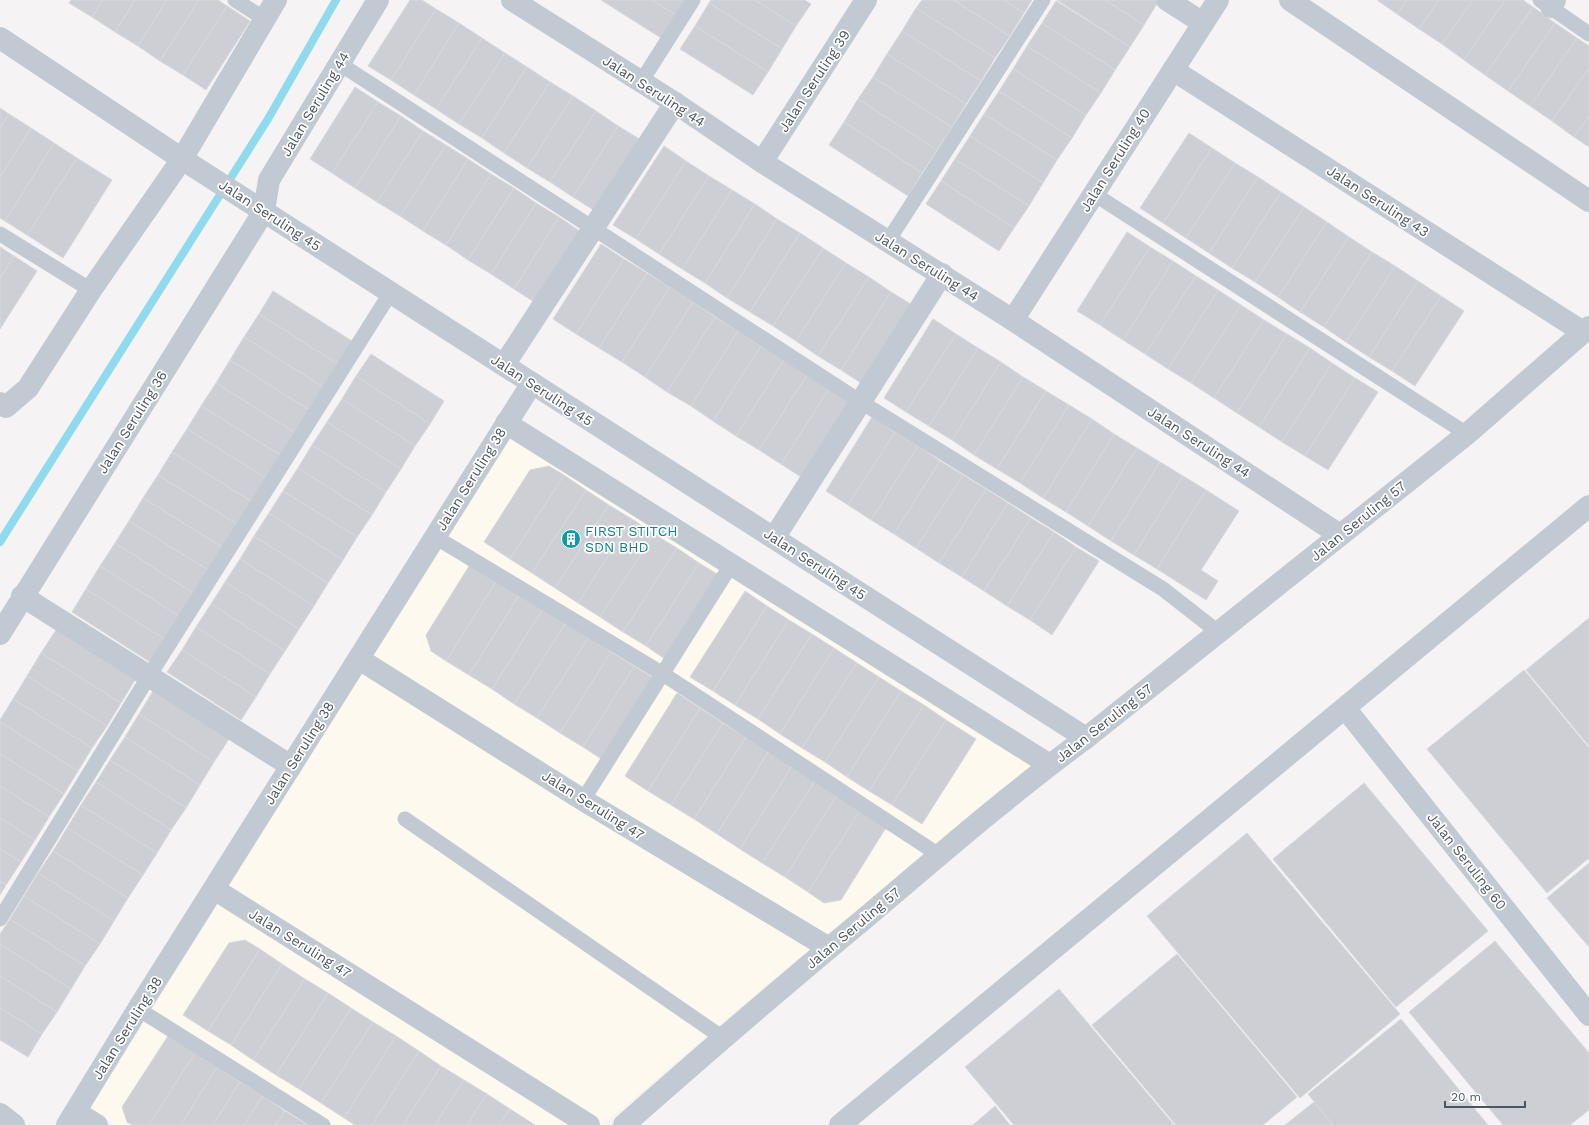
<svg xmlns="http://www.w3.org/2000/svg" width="1589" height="1125" font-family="'Work Sans',sans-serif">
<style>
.commercial{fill:#fdf9ef}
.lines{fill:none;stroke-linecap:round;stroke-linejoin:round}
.stream{stroke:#90daee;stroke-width:8}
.building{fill:#cdcfd5;stroke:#d7d9de}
.service{stroke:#c1cad2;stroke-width:15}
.minor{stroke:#c1cad2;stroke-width:22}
.labels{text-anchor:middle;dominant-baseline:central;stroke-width:3.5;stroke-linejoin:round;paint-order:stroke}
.street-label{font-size:14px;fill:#4a5661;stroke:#fff}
.culture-label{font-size:14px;fill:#0d838f;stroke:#fff;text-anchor:start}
</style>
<rect width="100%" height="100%" fill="#f5f3f3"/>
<polygon class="commercial" points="510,436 1032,765 738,1009 603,1125 115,1125 90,1109"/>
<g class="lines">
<polyline class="stream" points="0,542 268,119 336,0"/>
</g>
<g class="building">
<polygon points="71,0 103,0 92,17 69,3"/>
<polygon points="103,0 135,0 115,32 92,17"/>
<polygon points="135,0 167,0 138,46 115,32"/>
<polygon points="167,0 199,0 160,61 138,46"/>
<polygon points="199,0 218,0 227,6 183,75 160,61"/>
<polygon points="410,0 422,0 436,9 391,80 368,66"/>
<polygon points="601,0 652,0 676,15 661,38"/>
<polygon points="652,0 685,0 676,15"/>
<polygon points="711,0 755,0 796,26 782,49 709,3"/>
<polygon points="755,0 805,0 811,4 796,26"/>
<polygon points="922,0 954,0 1010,36 995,58 916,8"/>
<polygon points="954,0 1004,0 1024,13 1010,36"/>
<polygon points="1004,0 1032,0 1024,13"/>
<polygon points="1057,0 1105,0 1144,25 1130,47"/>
<polygon points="1105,0 1155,0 1158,2 1144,25"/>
<polygon points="1377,0 1407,0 1397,14"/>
<polygon points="1407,0 1439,0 1419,29 1397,14"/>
<polygon points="1439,0 1473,0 1442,44 1419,29"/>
<polygon points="1473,0 1505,0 1464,60 1442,44"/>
<polygon points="1505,0 1523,0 1533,7 1485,75 1464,60"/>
<polygon points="1056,1 1130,47 1115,70 1042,23"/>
<polygon points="709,3 782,49 768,72 695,26"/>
<polygon points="227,6 250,21 206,90 183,75"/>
<polygon points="1533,7 1555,23 1508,91 1485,75"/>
<polygon points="916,8 995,58 981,81 902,31"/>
<polygon points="436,9 459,23 414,95 391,80"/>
<polygon points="459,23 482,38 436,109 414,95"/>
<polygon points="1042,23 1115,70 1101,93 1027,46"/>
<polygon points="1555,23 1577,38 1530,106 1508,91"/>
<polygon points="695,26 768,72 753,95 680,49"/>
<polygon points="902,31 981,81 966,104 887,54"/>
<polygon points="482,38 505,53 459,124 436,109"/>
<polygon points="1577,38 1589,46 1589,68 1552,121 1530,106"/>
<polygon points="1027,46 1101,93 1086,115 1013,69"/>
<polygon points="505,53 527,67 482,138 459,124"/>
<polygon points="887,54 966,104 952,127 873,77"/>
<polygon points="527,67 550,82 504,153 482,138"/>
<polygon points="1589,68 1589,116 1574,137 1552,121"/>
<polygon points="1013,69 1086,115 1072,138 999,91"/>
<polygon points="873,77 952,127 937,150 858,99"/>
<polygon points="550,82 573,96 527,168 504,153"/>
<polygon points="355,87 378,102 332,173 310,159"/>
<polygon points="999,91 1072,138 1057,160 984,114"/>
<polygon points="573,96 596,111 550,182 527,168"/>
<polygon points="858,99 937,150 922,173 844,122"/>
<polygon points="378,102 401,116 355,188 332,173"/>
<polygon points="0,108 9,114 0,128"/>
<polygon points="596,111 618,126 573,197 550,182"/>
<polygon points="9,114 31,128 0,177 0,128"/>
<polygon points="984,114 1057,160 1043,183 970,136"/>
<polygon points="401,116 423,131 377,202 355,188"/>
<polygon points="1589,116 1589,147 1574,137"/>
<polygon points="844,122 922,173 908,196 829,145"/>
<polygon points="618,126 641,140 595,211 573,197"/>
<polygon points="31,128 54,143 5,221 0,218 0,177"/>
<polygon points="423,131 446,145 400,216 377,202"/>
<polygon points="1189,133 1212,148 1163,223 1140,208"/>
<polygon points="970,136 1043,183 1029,206 955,159"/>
<polygon points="54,143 77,158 27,235 5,221"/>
<polygon points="446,145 468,159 423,231 400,216"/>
<polygon points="664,146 686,161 636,239 613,225"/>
<polygon points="1212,148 1235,163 1186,238 1163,223"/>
<polygon points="77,158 112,180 63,258 27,235"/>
<polygon points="468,159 491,174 446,245 423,231"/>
<polygon points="955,159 1029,206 1014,228 941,181"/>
<polygon points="686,161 709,176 659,254 636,239"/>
<polygon points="1235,163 1258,177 1209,253 1186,238"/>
<polygon points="491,174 514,188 468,260 446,245"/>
<polygon points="709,176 732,190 682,269 659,254"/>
<polygon points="1258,177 1281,192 1232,268 1209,253"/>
<polygon points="941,181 1014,228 999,251 926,204"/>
<polygon points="514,188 536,203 491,274 468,260"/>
<polygon points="732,190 755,204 705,283 682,269"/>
<polygon points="1281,192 1304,207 1255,282 1232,268"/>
<polygon points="536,203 559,217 514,289 491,274"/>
<polygon points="755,204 777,219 727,298 705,283"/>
<polygon points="1304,207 1327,222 1278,297 1255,282"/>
<polygon points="559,217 581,232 536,303 514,289"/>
<polygon points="777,219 800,233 750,312 727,298"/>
<polygon points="1327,222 1349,237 1300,312 1278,297"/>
<polygon points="1127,232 1150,247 1100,325 1077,311"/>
<polygon points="800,233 823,248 773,326 750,312"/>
<polygon points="1349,237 1372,252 1324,327 1300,312"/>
<polygon points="601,244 624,259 576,334 553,319"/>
<polygon points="0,247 14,256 0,278"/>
<polygon points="1150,247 1173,261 1123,340 1100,325"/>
<polygon points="823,248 846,263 796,341 773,326"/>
<polygon points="1372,252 1395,266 1346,342 1324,327"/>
<polygon points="14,256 37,271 0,329 0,278"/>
<polygon points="624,259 647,273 599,348 576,334"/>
<polygon points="1173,261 1196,276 1145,354 1123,340"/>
<polygon points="846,263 869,277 818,356 796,341"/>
<polygon points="1395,266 1418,281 1369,357 1346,342"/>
<polygon points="647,273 670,287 622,362 599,348"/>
<polygon points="1196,276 1218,290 1168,369 1145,354"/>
<polygon points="869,277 891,292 841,370 818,356"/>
<polygon points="1418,281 1441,296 1392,371 1369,357"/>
<polygon points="670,287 693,302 645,377 622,362"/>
<polygon points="1218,290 1241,305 1191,383 1168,369"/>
<polygon points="273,291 352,341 338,364 259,314"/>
<polygon points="891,292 914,306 864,385 841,370"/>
<polygon points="1441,296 1464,311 1415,386 1392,371"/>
<polygon points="693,302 715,317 667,392 645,377"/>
<polygon points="1241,305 1264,320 1214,398 1191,383"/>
<polygon points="259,314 338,364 323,387 244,337"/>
<polygon points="715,317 738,331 691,406 667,392"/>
<polygon points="933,319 956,334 906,412 884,398"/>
<polygon points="1264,320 1287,334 1237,413 1214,398"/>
<polygon points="738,331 761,346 713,421 691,406"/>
<polygon points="956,334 978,348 929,426 906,412"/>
<polygon points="1287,334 1310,348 1259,427 1237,413"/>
<polygon points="244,337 323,387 309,410 230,360"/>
<polygon points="761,346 784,360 736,436 713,421"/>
<polygon points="978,348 1001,362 952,440 929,426"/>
<polygon points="1310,348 1332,363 1282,442 1259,427"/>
<polygon points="371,354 444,401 430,424 356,376"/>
<polygon points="230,360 309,410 294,432 216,383"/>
<polygon points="784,360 807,375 759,450 736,436"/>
<polygon points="1001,362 1023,377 974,455 952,440"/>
<polygon points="1332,363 1355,378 1305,456 1282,442"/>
<polygon points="807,375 829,389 781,464 759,450"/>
<polygon points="356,376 430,424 415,446 342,399"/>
<polygon points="1023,377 1046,391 997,469 974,455"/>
<polygon points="1355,378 1378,392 1328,470 1305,456"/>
<polygon points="216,383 294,432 280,455 201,406"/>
<polygon points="829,389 852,404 804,479 781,464"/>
<polygon points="1046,391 1069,405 1020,483 997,469"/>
<polygon points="342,399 415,446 401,469 327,422"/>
<polygon points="1069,405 1092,419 1043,498 1020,483"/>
<polygon points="201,406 280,455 266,478 187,429"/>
<polygon points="872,417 895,432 848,505 826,491"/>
<polygon points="1092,419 1114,434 1066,512 1043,498"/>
<polygon points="327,422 401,469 386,492 312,445"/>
<polygon points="187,429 266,478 251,501 172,452"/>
<polygon points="895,432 918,446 871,520 848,505"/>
<polygon points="1114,434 1137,448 1088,526 1066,512"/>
<polygon points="312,445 386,492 372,515 298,468"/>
<polygon points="918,446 940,461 894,534 871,520"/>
<polygon points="1137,448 1160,462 1111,541 1088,526"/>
<polygon points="172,452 251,501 237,524 158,475"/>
<polygon points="940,461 963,475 916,548 894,534"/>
<polygon points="1160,462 1183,476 1134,555 1111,541"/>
<polygon points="549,466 564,475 510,559 484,542 530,470"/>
<polygon points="298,468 372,515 357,537 283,491"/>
<polygon points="158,475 237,524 222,547 143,498"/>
<polygon points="564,475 586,490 532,573 510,559"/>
<polygon points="963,475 986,489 939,563 916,548"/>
<polygon points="1183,476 1206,490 1157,569 1134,555"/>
<polygon points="986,489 1008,503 962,577 939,563"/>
<polygon points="586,490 609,505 555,588 532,573"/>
<polygon points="1206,490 1239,511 1201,570 1218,581 1206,600 1157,569"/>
<polygon points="283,491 357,537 343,560 269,513"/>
<polygon points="143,498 222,547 208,570 129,521"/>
<polygon points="1008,503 1031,518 984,591 962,577"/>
<polygon points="609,505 632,519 578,603 555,588"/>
<polygon points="269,513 343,560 328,583 254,536"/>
<polygon points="1031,518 1054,532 1007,606 984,591"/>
<polygon points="632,519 654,534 600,617 578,603"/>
<polygon points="129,521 208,570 193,593 115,543"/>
<polygon points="1054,532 1076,547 1030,620 1007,606"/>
<polygon points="654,534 677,548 623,632 600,617"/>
<polygon points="254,536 328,583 314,606 240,559"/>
<polygon points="115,543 193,593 179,616 100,566"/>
<polygon points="1076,547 1099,561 1052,635 1030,620"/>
<polygon points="677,548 699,563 646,646 623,632"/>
<polygon points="240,559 314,606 299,629 225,582"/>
<polygon points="471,563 497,580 446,661 431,651 426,635"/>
<polygon points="699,563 722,577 668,661 646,646"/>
<polygon points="100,566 179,616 164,639 86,589"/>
<polygon points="497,580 520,594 469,675 446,661"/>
<polygon points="225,582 299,629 285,651 211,604"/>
<polygon points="86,589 164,639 150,662 72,612"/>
<polygon points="745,591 767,606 713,691 690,677"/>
<polygon points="520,594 543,609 492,689 469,675"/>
<polygon points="211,604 285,651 270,674 196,627"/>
<polygon points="767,606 789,620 735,705 713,691"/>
<polygon points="543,609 566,623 514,704 492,689"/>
<polygon points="1589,618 1589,746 1526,670"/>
<polygon points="789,620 812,634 758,719 735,705"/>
<polygon points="566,623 589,637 537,718 514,704"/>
<polygon points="196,627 270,674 256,697 182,650"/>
<polygon points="56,630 135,680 121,703 41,653"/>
<polygon points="812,634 834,648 780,734 758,719"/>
<polygon points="589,637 611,652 560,733 537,718"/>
<polygon points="834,648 857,663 802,748 780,734"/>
<polygon points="182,650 256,697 241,720 167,672"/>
<polygon points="611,652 634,666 583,747 560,733"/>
<polygon points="41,653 121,703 107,726 27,676"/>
<polygon points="857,663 879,677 825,762 802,748"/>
<polygon points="634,666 657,680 606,762 583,747"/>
<polygon points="1524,670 1589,748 1589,858 1547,893 1427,749"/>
<polygon points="27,676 107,726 92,748 13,699"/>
<polygon points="879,677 901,691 847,777 825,762"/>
<polygon points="153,691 229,739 214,762 139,714"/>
<polygon points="901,691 924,705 869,791 847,777"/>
<polygon points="677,693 700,708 648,791 625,776"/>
<polygon points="13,699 92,748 78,771 0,722 0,720"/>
<polygon points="924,705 946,720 892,805 869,791"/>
<polygon points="700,708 723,723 671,805 648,791"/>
<polygon points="139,714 214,762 200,785 125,737"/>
<polygon points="946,720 976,739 922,824 892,805"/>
<polygon points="0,722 78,771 64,794 0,754"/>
<polygon points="723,723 746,737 694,819 671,805"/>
<polygon points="125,737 200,785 186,808 110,760"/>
<polygon points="746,737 769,751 717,834 694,819"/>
<polygon points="769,751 792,766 740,849 717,834"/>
<polygon points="0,754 64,794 49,817 0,786"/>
<polygon points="110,760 186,808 171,830 96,782"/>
<polygon points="792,766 815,781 762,863 740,849"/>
<polygon points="815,781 837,795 785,877 762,863"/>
<polygon points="96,782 171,830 157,853 81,805"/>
<polygon points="1364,783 1488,931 1396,1007 1273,859"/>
<polygon points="0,786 49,817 35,840 0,818"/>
<polygon points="837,795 861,809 808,892 785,877"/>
<polygon points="81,805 157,853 143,875 67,828"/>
<polygon points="861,809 887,826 841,900 824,903 808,892"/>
<polygon points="0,818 35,840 21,862 0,849"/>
<polygon points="67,828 143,875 128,898 53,851"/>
<polygon points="1247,833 1400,1014 1300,1098 1147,916"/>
<polygon points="0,849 21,862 6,885 0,881"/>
<polygon points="53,851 128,898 114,921 38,873"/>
<polygon points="1589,863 1589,947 1547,898"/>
<polygon points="38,873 114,921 100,944 24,896"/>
<polygon points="0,881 6,885 0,895"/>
<polygon points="24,896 100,944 85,966 10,919"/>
<polygon points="10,919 85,966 71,989 0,944 0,934"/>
<polygon points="245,940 260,949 208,1031 183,1015 229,943"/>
<polygon points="1495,941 1589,1053 1589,1110 1570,1125 1503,1125 1409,1012"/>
<polygon points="0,944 71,989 57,1012 0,976"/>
<polygon points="260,949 282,964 231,1045 208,1031"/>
<polygon points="1177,954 1297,1097 1263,1125 1176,1125 1092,1025"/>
<polygon points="282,964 305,979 253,1060 231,1045"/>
<polygon points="0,976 57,1012 42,1034 0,1008"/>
<polygon points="305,979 328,993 276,1075 253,1060"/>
<polygon points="1059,989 1174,1125 1014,1125 965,1067"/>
<polygon points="328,993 351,1008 299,1089 276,1075"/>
<polygon points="0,1008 42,1034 28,1057 0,1040"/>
<polygon points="351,1008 373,1022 321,1103 299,1089"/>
<polygon points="1401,1019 1488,1125 1333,1125 1308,1094"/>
<polygon points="373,1022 396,1036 344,1118 321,1103"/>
<polygon points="168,1036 195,1053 149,1125 132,1125 127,1122 122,1107"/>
<polygon points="396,1036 419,1051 372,1125 355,1125 344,1118"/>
<polygon points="419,1051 441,1066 403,1125 372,1125"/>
<polygon points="195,1053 217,1067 181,1125 149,1125"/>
<polygon points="441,1066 464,1080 435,1125 403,1125"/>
<polygon points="217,1067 240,1082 213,1125 181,1125"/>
<polygon points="464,1080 487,1094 467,1125 435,1125"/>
<polygon points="240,1082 263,1096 244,1125 213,1125"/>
<polygon points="487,1094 510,1109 499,1125 467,1125"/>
<polygon points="263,1096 285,1111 276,1125 244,1125"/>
<polygon points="1314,1102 1333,1125 1285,1125"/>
<polygon points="995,1106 1010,1125 973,1125"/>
<polygon points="510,1109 535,1125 499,1125"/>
<polygon points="285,1111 308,1125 276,1125"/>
</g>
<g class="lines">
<g class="service">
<polyline points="235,0 265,19"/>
<polyline points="1540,0 1589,34"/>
<polyline points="340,64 861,402 1163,589 1218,632"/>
<polyline points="641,82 693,0"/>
<polyline points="1094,194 1467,434"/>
<polyline points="0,234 91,290"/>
<polyline points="888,241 1043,0"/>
<polyline points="435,537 663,674 939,855"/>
<polyline points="583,800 731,565"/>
<polyline points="405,819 723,1038"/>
<polyline points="0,919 149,676 391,292"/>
<polyline points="138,1009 323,1125"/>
</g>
<g class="minor">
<polyline points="512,0 675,103 762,162 1013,320 1340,535"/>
<polyline points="1167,0 1203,23"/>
<polyline points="1290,0 1589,201"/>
<polyline points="1551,7 1555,0"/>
<polyline points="0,38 182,159 1086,738"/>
<polyline points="1173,70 1583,332"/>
<polyline points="762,162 866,0"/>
<polyline points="1013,320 1218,0"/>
<polyline points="504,365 675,103"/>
<polyline points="0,403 6,407 28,388 91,290 182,159 276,0"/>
<polyline points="506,423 1050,765"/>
<polyline points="774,538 942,274"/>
<polyline points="22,596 291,766"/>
<polyline points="0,634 264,211 269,180 378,0"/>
<polyline points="359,659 583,800 829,948"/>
<polyline points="1345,708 1589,1015"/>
<polyline points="214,889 589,1125"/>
<polyline points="76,1112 97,1125"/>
<polyline points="0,1114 14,1125"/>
<polyline points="67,1125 138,1009 532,383"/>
<path d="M624,1125C705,1053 787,983 870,914C941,854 1011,793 1086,738L1467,434L1589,327"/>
<polyline points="840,1125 1589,506"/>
</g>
</g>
<defs>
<symbol id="building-disc" viewBox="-11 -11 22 22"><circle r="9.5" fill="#0f9aa8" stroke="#fff"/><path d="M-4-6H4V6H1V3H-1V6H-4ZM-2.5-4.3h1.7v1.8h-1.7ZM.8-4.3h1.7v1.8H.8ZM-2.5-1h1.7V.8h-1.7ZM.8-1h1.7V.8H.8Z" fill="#fff"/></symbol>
</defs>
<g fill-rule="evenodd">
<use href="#building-disc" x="560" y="528" width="22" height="22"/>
</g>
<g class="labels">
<g class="street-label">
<text transform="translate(814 81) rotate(-57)">Jalan Seruling 39</text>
<text transform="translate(654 91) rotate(33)">Jalan Seruling 44</text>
<text transform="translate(315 104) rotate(-59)">Jalan Seruling 44</text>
<text transform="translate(1115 160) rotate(-58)">Jalan Seruling 40</text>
<text transform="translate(1378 201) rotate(33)">Jalan Seruling 43</text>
<text transform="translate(270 215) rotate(33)">Jalan Seruling 45</text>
<text transform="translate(927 266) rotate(32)">Jalan Seruling 44</text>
<text transform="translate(542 390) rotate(33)">Jalan Seruling 45</text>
<text transform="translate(132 422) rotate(-58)">Jalan Seruling 36</text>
<text transform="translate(1199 442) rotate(33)">Jalan Seruling 44</text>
<text transform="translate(471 479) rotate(-58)">Jalan Seruling 38</text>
<text transform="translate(1358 521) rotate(-39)">Jalan Seruling 57</text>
<text transform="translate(815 564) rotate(33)">Jalan Seruling 45</text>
<text transform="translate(1104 723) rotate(-38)">Jalan Seruling 57</text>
<text transform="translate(299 753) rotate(-58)">Jalan Seruling 38</text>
<text transform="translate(593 805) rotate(32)">Jalan Seruling 47</text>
<text transform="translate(1467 861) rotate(52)">Jalan Seruling 60</text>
<text transform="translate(853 928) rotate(-40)">Jalan Seruling 57</text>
<text transform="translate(300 943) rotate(32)">Jalan Seruling 47</text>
<text transform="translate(127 1028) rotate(-58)">Jalan Seruling 38</text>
</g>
<g class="culture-label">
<text x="585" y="531">FIRST STITCH<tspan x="585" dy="16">SDN BHD</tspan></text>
</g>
</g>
<path d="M1445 1101v6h80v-6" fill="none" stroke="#4a5661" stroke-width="2"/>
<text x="1451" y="1101" font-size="12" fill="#4a5661" stroke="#ffffff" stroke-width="3" paint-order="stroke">20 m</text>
</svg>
